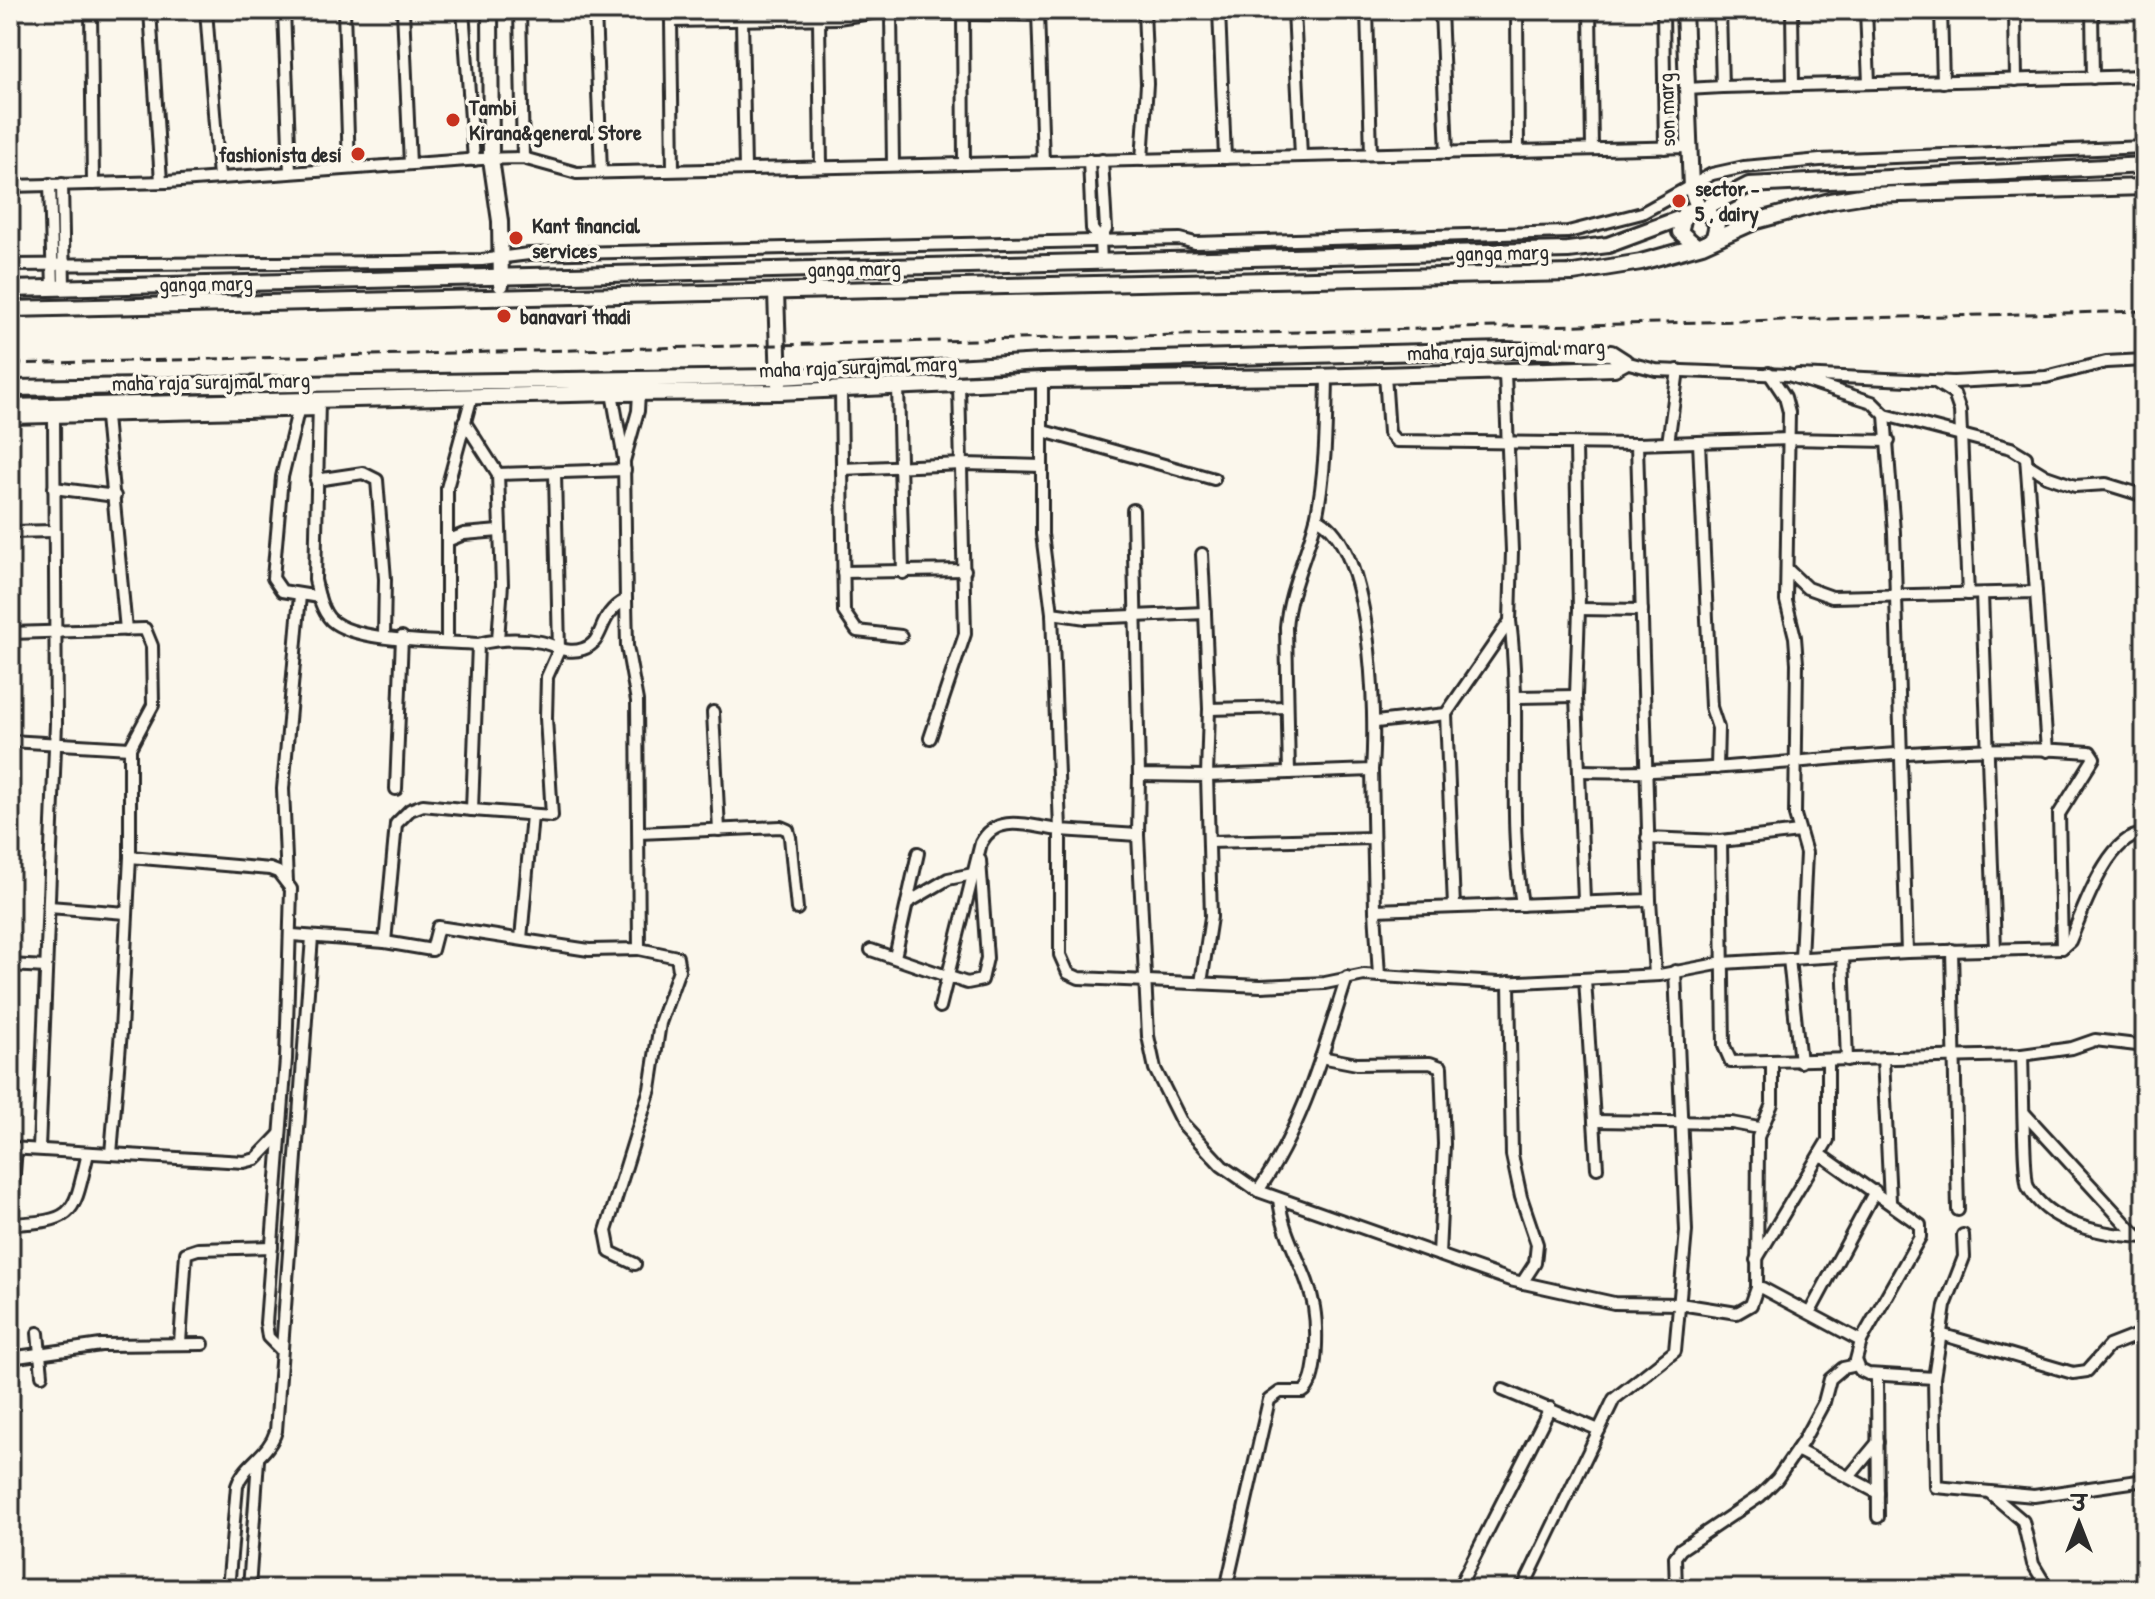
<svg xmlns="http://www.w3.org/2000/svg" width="2155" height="1599" font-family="'Patrick Hand','Playpen Sans Deva',sans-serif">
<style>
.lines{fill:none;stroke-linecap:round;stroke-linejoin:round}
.street-casing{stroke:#2b2b2b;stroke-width:16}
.secondary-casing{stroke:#2b2b2b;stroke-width:20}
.street{stroke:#fbf7ec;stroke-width:10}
.secondary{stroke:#fbf7ec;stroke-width:14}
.rail{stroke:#2b2b2b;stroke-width:3;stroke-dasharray:12 6;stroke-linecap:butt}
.poi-dot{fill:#c8321e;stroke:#fbf7ec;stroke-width:3}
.labels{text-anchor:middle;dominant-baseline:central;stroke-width:7;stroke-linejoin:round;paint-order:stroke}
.poi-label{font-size:22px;font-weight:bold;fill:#2b2b2b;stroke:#fbf7ec;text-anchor:start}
.street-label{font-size:22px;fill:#2b2b2b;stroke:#fbf7ec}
</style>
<rect width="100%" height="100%" fill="#fbf7ec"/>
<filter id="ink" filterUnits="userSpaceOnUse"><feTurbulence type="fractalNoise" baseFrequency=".0125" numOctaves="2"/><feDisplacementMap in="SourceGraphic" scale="16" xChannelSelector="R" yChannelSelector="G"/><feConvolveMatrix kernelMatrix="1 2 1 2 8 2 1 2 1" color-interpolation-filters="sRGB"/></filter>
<g filter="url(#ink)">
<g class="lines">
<defs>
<g id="street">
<polyline points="91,10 93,184"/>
<polyline points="150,10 161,182"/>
<polyline points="206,10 219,177"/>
<polyline points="284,10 290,172"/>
<polyline points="344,10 349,168"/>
<polyline points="403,10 410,164"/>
<polyline points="463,10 474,160"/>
<polyline points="520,10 523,158"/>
<polyline points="595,10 601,172"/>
<polyline points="669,10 671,21 838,18 891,10"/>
<polyline points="963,10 964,164"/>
<polyline points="1219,10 1225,158"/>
<polyline points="1294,10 1301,156"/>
<polyline points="1367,10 1371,154"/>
<polyline points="1441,10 1447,153"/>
<polyline points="1517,10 1518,151"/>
<polyline points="1590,10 1592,149"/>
<polyline points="1663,10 1665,148"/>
<polyline points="1720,10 1722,87 2145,76"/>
<polyline points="1792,10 1793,85"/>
<polyline points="1866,10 1869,83"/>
<polyline points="1941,10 1943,82"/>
<polyline points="2015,10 2016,80"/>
<polyline points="2092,10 2093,78"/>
<polyline points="1038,12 1043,162"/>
<polyline points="742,19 745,169"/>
<polyline points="819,19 821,167"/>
<polyline points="671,21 673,170"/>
<polyline points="10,63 10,120"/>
<polyline points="1687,89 1722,87"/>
<polyline points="10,153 12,186"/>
<polyline points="1089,160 1092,229 1100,240 1101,262"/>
<polyline points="1142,160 1147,84 1144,10"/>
<polyline points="893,165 891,13 1038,15"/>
<polyline points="50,184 53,288"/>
<polyline points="62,184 64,287"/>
<polyline points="10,186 167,182 481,159 523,158 577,173 1690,147"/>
<polyline points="1100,240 1106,229 1102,160"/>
<polyline points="10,265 399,262 482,260 529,254 1180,239 1195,243 1568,232 1642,213 1712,174 1744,167 1820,160 2145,147"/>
<path d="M1625,362L1656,370L1788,375L1872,402L1885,415L1894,532L1907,952L2062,948L2070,941C2082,913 2109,831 2145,835"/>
<polyline points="1769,373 1785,397 1789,412 1786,601 1795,637 1797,663 1795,815 1806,853 1801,958"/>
<polyline points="1798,375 1953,382 2046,377 2106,362 2145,360"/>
<polyline points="1042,380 1042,534 1052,613 1086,618 1205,613 1209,709 1287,707"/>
<polyline points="1937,383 1954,394 1960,411 1968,594"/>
<polyline points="898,387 903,573"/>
<polyline points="841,390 844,612 857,631 901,636"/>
<polyline points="612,393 624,459"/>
<path d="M319,401L315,580C318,593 321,610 331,620C356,643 443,641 478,644"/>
<polyline points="298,411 282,477 273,578 282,591 319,597"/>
<polyline points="1885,415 2011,448 2026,457 2036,592"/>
<polyline points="106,417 126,630"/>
<polyline points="10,418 318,410"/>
<polyline points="464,421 498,474 625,470"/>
<polyline points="1043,431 1214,479"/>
<polyline points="1699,442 1711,707 1718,728 1717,768"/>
<polyline points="1668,443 1678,370"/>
<polyline points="1637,444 1788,439 1889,441"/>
<polyline points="1576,446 1579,609 1576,696 1584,900"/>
<polyline points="2028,465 2046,476 2075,486 2106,484 2145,496"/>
<polyline points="842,469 963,464 1042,466"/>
<polyline points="316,480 363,473 377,480 385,579 384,636"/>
<polyline points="54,488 115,496"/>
<polyline points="1133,510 1139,775 1207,776 1211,917 1201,983"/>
<path d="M1316,518C1373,542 1376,716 1372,770L1289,773L1286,627C1289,590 1307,555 1316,519C1326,472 1326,425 1327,377"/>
<polyline points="10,532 54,531"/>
<polyline points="447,541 464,534 499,531"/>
<polyline points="1202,554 1205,613"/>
<polyline points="1788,570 1807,588 1832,597 2036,592 2047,751"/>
<polyline points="843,572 965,570"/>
<polyline points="1982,594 1995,949"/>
<polyline points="1579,609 1642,610"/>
<polyline points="1052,613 1060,830 1138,835 1139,775"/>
<path d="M1510,621C1522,715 1507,811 1522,905"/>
<polyline points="10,633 145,629 152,646 153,705 130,748"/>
<polyline points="498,640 502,584 498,474"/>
<polyline points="447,641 447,488 472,396"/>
<polyline points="1517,697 1576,696"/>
<polyline points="1209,709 1207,776 1289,773"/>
<polyline points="713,712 719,830"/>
<polyline points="1446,714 1454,906"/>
<polyline points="1376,722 1446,714 1510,621 1512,551 1505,373"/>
<polyline points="930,738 965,634 959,384"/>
<polyline points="10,741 130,748 130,857 121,1031 111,1154"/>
<polyline points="1372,770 1375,910 1650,900 1637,444 1396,441 1389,433 1385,375"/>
<path d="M1579,771C1750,776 1920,739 2090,752L2094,758L2059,814L2062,948"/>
<polyline points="396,789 402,637"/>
<polyline points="472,810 552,816 546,718 547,677 559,650 555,473"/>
<polyline points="639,833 781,827 788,830 790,837 797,909"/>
<polyline points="1138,835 1148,1036 1155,1069 1182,1123 1222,1166 1258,1191 1510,1280 1614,1303 1680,1304 1737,1313 1751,1305 1757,1288 1762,1288 1861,1341"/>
<polyline points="1647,838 1721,841 1799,832"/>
<polyline points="1721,841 1724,1046 1731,1062 2022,1055 2072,1048 2095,1040 2145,1046"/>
<polyline points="1209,842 1373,838"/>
<polyline points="130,857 270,869 278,872 291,889 286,1059 266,1323 268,1337 280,1349"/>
<polyline points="287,882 283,789 300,595"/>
<polyline points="1650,900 1655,975"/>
<polyline points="907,903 948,879 973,874"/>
<polyline points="49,907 126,913"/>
<polyline points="1375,910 1379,976"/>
<path d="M292,935L385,942L396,824L410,810L423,805L472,810L478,644C499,639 519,638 541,642C556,645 566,655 583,649C606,642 596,615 626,600L624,461L638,411L639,392"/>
<polyline points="521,939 532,815"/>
<polyline points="385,942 432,950 438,927 589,950 639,949 637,701 627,646 626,600"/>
<polyline points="871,950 967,983 982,980 987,958 980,860"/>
<polyline points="1952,950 1958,1210"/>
<polyline points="1843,956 1847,1060"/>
<polyline points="895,957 918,853"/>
<polyline points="1789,959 1800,1062"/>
<polyline points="10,965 46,967"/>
<polyline points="1585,979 1597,1168"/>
<polyline points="1509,982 1512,1155 1521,1197 1537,1244 1535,1263 1522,1283"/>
<path d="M940,1007L981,843C997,812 1031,827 1060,830V955L1068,973L1079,978L1261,986L1325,983L1364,975L1499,983L1660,975L1723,963L1907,952"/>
<path d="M2022,1055C2023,1075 2023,1176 2028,1187C2050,1226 2106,1235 2145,1237"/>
<polyline points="1321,1057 1357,1064 1430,1063 1441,1067 1444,1144 1439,1255"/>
<polyline points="1883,1058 1890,1201"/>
<polyline points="2024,1113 2137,1236"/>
<polyline points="1594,1121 1732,1123 1759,1128"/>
<polyline points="10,1148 244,1162 256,1159 280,1134"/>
<polyline points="39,1149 56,723 54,419"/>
<polyline points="1820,1154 1920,1225 1920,1237 1861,1341 1856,1360 1860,1370 1868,1374 1934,1378 1936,1487 2034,1496 2145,1480"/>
<path d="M1258,1191C1303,1126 1323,1052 1347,977"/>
<polyline points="10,1221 16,1148"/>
<path d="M10,1224C77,1221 73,1215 88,1153"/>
<polyline points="1756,1260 1828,1140 1828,1061"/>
<polyline points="635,1264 610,1252 606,1231 650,1089 660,1023 679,970 677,957 639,949"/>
<polyline points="1757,1288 1758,1137 1772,1104 1772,1063"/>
<polyline points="1810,1312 1875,1191"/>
<polyline points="38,1333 42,1375"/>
<polyline points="1940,1334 2073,1373 2087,1371 2109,1346 2145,1332"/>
<polyline points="180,1343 186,1253 198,1249 272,1247"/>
<polyline points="10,1358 101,1345 203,1344"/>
<polyline points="1877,1376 1878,1517"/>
<polyline points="1934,1378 1945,1306 1964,1257 1963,1235"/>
<polyline points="1503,1390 1599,1430"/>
<polyline points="1797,1450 1878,1493"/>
<polyline points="1849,1477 1878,1442"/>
<polyline points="1990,1493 2023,1521 2033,1564 2048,1589"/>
<polyline points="1523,1588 1614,1399 1675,1351 1686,1231 1675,971"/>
<path d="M228,1589L237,1486C244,1464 269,1455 276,1431L312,937"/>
<polyline points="249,1589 258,1460"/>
<path d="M1226,1589L1269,1400L1280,1392H1303C1319,1381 1317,1325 1314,1307C1307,1268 1283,1240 1279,1199"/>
<polyline points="1458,1589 1550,1408"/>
<polyline points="1676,1589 1675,1557 1681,1549 1760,1496 1777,1479 1803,1441 1824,1402 1830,1379 1843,1368 1857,1365"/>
</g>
<g id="secondary">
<polyline points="490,10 491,159 500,221 501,285"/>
<polyline points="1684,10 1691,188 1698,207"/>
<polyline points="1704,208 1717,224 1714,237"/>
<polyline points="1695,245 1680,232 1685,212 1704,208 1749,185 2145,165"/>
<polyline points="10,289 1568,250 1608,245 1681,218"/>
<polyline points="776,292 779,384"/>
<polyline points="10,309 1573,273 1641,262 1702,245 1756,221 1830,201 1867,195 2145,187"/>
<polyline points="10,388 779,377 1041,362 1505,350 1611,353 1625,362 1614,368 1314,377 1042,380 779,392 612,393 10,407"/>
</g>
</defs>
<use href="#street" class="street-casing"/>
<use href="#secondary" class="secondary-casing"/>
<use href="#street" class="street"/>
<use href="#secondary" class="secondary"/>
<polyline class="rail" points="10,364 2145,311"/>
</g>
</g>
<g class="poi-dot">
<circle cx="453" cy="120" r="8"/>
<circle cx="358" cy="154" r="8"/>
<circle cx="1679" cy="201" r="8"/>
<circle cx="516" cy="238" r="8"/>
<circle cx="504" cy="316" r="8"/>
</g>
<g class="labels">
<g class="poi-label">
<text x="469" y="107">Tambi<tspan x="469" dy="25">Kirana&amp;general Store</tspan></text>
<text x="342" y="154" text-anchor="end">fashionista desi</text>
<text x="1695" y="188">sector -<tspan x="1695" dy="25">5 , dairy</tspan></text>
<text x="532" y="225">Kant financial<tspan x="532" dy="25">services</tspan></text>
<text x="520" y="316">banavari thadi</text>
</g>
<g class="street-label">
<text transform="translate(1666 110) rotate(-92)">son marg</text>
<text transform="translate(1502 252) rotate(-1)">ganga marg</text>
<text transform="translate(854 268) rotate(-1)">ganga marg</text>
<text transform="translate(206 283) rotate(-1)">ganga marg</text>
<text transform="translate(1506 349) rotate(-2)">maha raja surajmal marg</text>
<text transform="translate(858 366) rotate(-2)">maha raja surajmal marg</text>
<text transform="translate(211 381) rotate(-1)">maha raja surajmal marg</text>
</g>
</g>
<rect width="2155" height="1599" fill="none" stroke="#fbf7ec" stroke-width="40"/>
<rect x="20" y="20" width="2115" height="1559" fill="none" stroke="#2b2b2b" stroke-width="3" filter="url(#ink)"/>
<g transform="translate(2079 1523)" stroke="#fbf7ec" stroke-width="6" paint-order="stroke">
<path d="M0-6L14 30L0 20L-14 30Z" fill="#2b2b2b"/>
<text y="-12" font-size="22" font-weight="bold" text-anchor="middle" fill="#2b2b2b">उ</text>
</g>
</svg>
